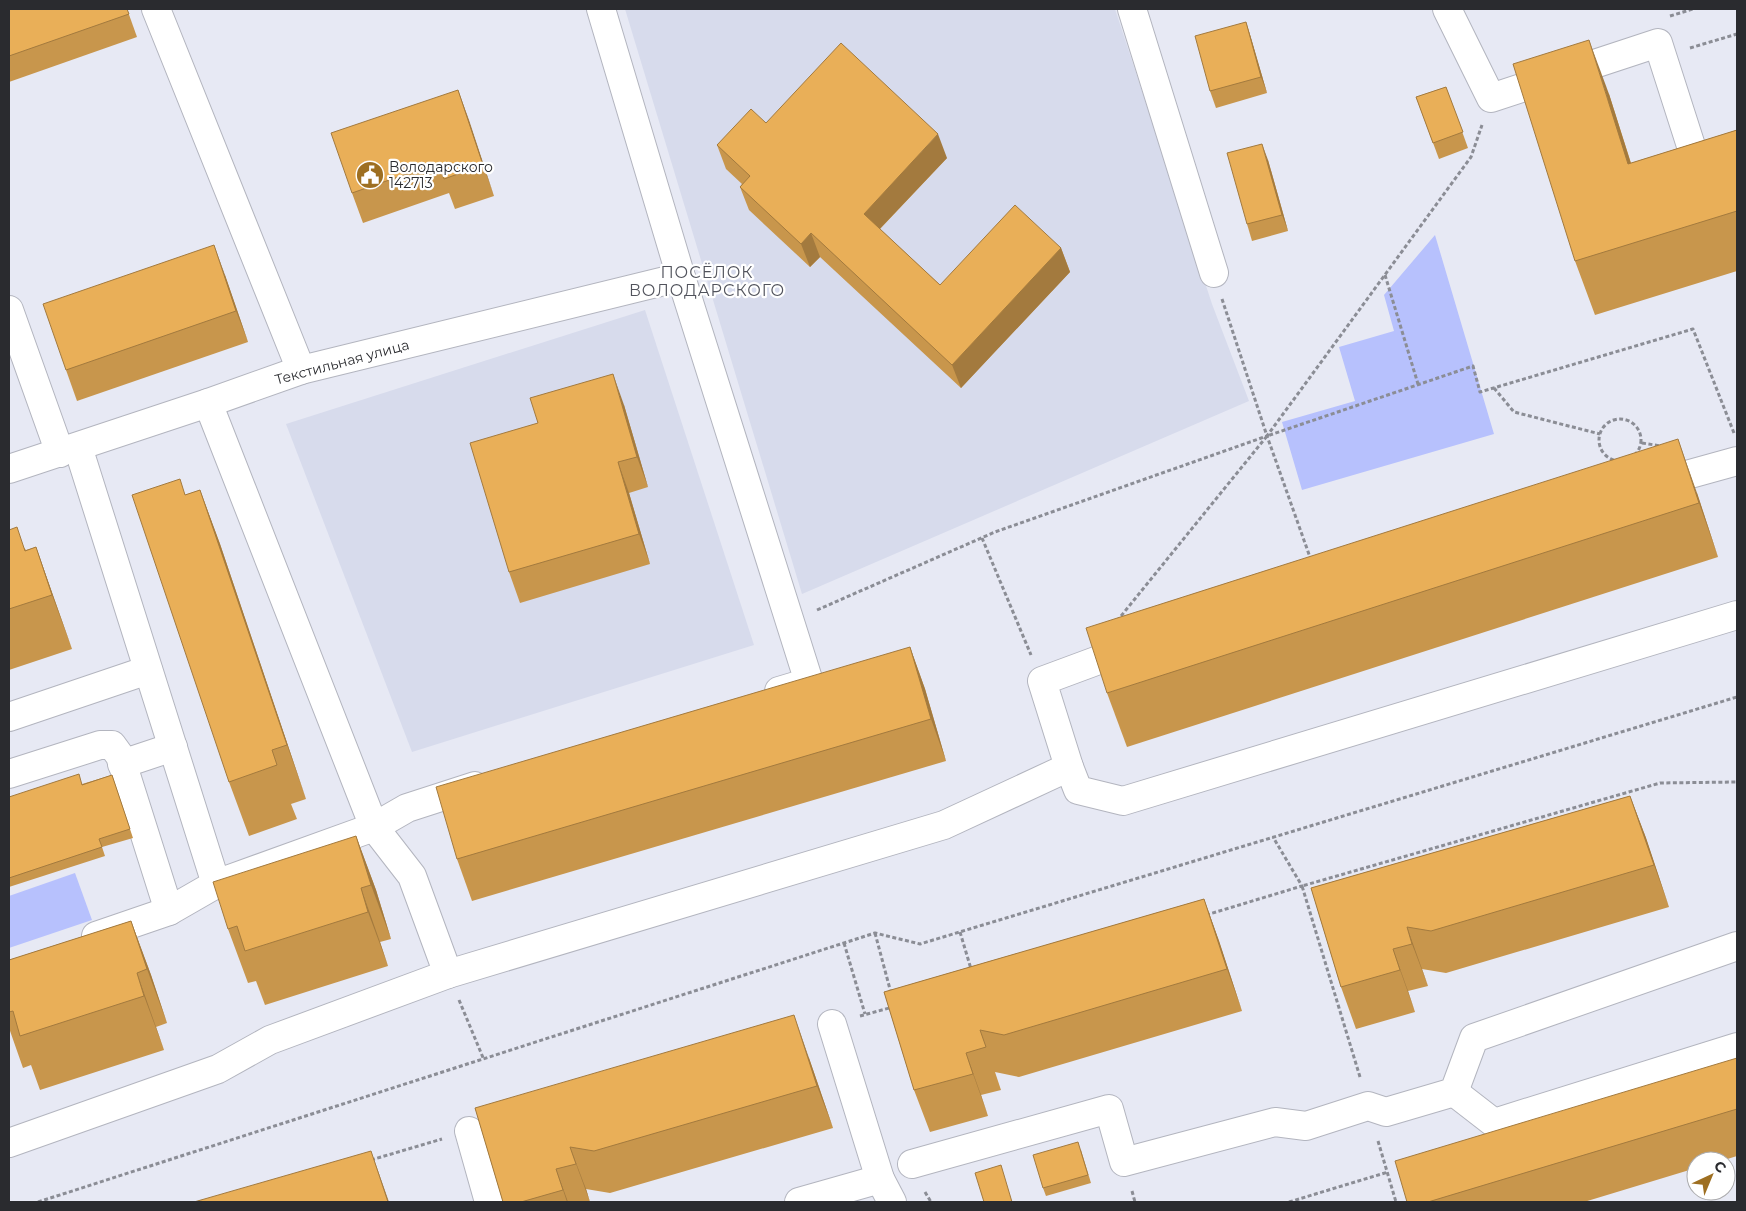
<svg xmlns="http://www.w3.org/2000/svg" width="1746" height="1211" font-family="Montserrat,sans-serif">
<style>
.built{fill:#d7dbec}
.green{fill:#b7c1fd}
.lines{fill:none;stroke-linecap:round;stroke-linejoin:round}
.minor-casing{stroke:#b3b5bf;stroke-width:30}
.path{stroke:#8b8d95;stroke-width:3;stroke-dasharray:4 2.5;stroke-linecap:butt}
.minor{stroke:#fff;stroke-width:28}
.wall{fill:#c8964c}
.shaded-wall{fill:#a37a3e}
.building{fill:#e9af58;stroke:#a37a3e}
.labels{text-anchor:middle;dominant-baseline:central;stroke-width:4.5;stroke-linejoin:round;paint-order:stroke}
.poi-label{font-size:14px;fill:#2a2b2f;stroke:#fff;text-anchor:start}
.street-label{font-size:14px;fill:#2a2b2f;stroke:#fff}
.quarter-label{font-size:16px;letter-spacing:1px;fill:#51535c;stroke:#fff}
</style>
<rect width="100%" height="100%" fill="#e7e9f4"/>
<g class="built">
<polygon points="625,9 1115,9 1212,304 1249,401 802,594"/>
<polygon points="645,310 754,645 412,752 286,424"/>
</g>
<g class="green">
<polygon points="1435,235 1494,434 1302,490 1282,422 1355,401 1339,347 1394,331 1384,295"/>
<polygon points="75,873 92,920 9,948 9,896"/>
</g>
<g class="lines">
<defs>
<g id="minor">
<polyline points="156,9 301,370"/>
<polyline points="601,9 681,277 809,682 779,691"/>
<polyline points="1132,9 1214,273"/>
<polyline points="1447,9 1491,98 1658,43 1700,174 1737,164"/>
<polyline points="9,310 60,453"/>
<polyline points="208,403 374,827 412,876 448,974"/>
<polyline points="78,447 216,884 374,827 407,808 475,786"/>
<polyline points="9,469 208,403 301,370 681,277"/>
<polyline points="1654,484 1737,461"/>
<polyline points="1131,648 1042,681 1069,767 1078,790 1123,801 1737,615"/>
<polyline points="9,717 148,670"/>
<polyline points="122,764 173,747"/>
<polyline points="9,774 100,745 112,745 120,756 169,911"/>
<polyline points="96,936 169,911 216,884"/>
<polyline points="1454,1092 1494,1123 1737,1047"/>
<polyline points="469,1131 489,1202"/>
<polyline points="9,1143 218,1069 270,1040 448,974 944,825 1069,767"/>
<polyline points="912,1164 1109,1109 1124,1162 1275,1122 1306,1126 1368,1106 1386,1112 1454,1092 1474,1038 1737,946"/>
<polyline points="880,1179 892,1202"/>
<polyline points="799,1202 880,1179 832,1024"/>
</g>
</defs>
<use href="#minor" class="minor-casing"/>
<g class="path">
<polyline points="1670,16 1693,9"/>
<polyline points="1690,48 1737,34"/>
<polyline points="1385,275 1418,384"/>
<polyline points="1222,299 1267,436 1471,157 1482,125"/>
<polyline points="1494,388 1514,412 1600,434"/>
<circle cx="1620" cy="440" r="21"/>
<polyline points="1642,443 1661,446"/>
<polyline points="982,538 1031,655"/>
<polyline points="817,610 995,532 1267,436 1311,560"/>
<polyline points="1117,621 1267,436 1473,366 1480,392 1693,329 1734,433"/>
<polyline points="1206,915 1302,886 1273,837"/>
<polyline points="960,932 971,969"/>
<polyline points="875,933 891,993"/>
<polyline points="844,943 865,1014"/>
<polyline points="459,1000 484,1060"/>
<polyline points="860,1016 893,1007"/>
<polyline points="1360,1077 1302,886 1660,783 1737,782"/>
<polyline points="1378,1141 1396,1202"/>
<polyline points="371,1160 442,1139"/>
<polyline points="1132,1191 1135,1202"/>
<polyline points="925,1192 931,1202"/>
<polyline points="38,1202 875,933 920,944 1737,697"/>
<polyline points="1289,1202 1388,1172"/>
</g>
<use href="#minor" class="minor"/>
</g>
<g class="wall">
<polygon points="9,9 127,9 137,37 9,82"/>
<polygon points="1246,22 1251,38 1267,93 1216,108 1210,91"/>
<polygon points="1446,87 1468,148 1439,159 1416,97"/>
<polygon points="458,90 494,196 455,209 449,193 363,223 352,193"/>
<polygon points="1609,94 1631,163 1737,130 1737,271 1595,315 1575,261"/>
<polygon points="766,123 947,158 880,229 940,285 1061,248 1070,272 961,388 820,257 810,267 749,210 740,187 742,184 726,169 717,145"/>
<polygon points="1268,160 1288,231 1252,241 1247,224"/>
<polygon points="225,275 248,342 77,401 66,370"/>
<polygon points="624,405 648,487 629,493 650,564 520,603 509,572"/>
<polygon points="200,490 220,544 306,799 291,804 297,819 249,836 229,782 185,495"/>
<polygon points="1697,493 1718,557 1127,747 1107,693"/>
<polygon points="9,530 26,550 36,547 72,649 9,670"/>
<polygon points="910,647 925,689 946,761 472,901 457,859"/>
<polygon points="112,775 133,838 102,847 105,856 9,887 9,797 82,784"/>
<polygon points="1630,796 1646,838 1669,907 1446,973 1422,969 1428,986 1408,991 1415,1012 1356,1029 1341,987 1311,888"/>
<polygon points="356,836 376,890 391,939 380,942 388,966 265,1005 256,981 248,983 228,929"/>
<polygon points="1204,899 1219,941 1242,1011 1019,1077 995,1072 1001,1090 981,1095 988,1116 930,1132 914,1090 884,992"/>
<polygon points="131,921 151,975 167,1023 156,1027 164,1050 40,1090 31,1065 23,1068 9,1028 9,960"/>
<polygon points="809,1058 833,1128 610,1193 586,1189 590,1202 503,1202 475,1108"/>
<polygon points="1737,1058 1737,1156 1721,1161 1696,1161 1696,1168 1584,1202 1407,1202"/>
<polygon points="1081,1150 1091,1183 1046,1196 1043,1188"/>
</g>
<g class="shaded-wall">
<polygon points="1246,22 1251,38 1267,93 1261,77"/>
<polygon points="1589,40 1609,94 1648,218 1628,164"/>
<polygon points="458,90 469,120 494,196 483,165"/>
<polygon points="938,134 947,158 872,237 864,214"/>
<polygon points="1262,144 1268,160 1288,231 1282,215"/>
<polygon points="811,233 820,257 810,267 801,244"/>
<polygon points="214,245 225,275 248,342 236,311"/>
<polygon points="1061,248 1070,272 961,388 952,365"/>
<polygon points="613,374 624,405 648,487 637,457"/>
<polygon points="1678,439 1697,493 1718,557 1699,503"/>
<polygon points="618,462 629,493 650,564 639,534"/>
<polygon points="200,490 220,544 306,799 287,745"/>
<polygon points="36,547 55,601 72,649 52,595"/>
<polygon points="910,647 925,689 946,761 931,719"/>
<polygon points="1630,796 1646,838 1669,907 1654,865"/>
<polygon points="356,836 376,890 391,939 371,885"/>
<polygon points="361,888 380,942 388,966 368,912"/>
<polygon points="1204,899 1219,941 1242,1011 1227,969"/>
<polygon points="131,921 151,975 167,1023 147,969"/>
<polygon points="1407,927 1422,969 1428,986 1412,944"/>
<polygon points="1393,949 1408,991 1415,1012 1400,970"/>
<polygon points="137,973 156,1027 164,1050 144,996"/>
<polygon points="794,1015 809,1058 833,1128 817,1086"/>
<polygon points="966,1053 981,1095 988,1116 973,1074"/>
<polygon points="570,1147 586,1189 590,1202 576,1164"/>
<polygon points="371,1151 389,1202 388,1202"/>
<polygon points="556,1169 568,1202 567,1202"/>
</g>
<g class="building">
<polygon points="9,9 127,9 129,14 9,56"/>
<polygon points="1246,22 1261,77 1210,91 1195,36"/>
<polygon points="1589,40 1628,164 1737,130 1737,211 1575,261 1513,64"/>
<polygon points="841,43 938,134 864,214 940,285 1015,205 1061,248 952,365 811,233 801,244 740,187 750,176 717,145 751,109 766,123"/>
<polygon points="1446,87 1463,132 1433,143 1416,97"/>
<polygon points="458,90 483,165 444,179 438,163 352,193 331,133"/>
<polygon points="1262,144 1282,215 1247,224 1227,153"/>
<polygon points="214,245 236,311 66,370 43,304"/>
<polygon points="613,374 637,457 618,462 639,534 509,572 470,443 538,423 530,398"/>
<polygon points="1678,439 1699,503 1107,693 1086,628"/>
<polygon points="180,479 185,495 200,490 287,745 272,750 277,765 229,782 132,495"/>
<polygon points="17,527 25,551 36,547 52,595 9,609 9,530"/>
<polygon points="910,647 931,719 457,859 436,787"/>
<polygon points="79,774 82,785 112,775 130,829 99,839 102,847 9,878 9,797"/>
<polygon points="1630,796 1654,865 1431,931 1407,927 1412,944 1393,949 1400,970 1341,987 1311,888"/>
<polygon points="356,836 371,885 361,888 368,912 245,951 237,926 228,929 213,882"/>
<polygon points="1204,899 1227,969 1004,1035 980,1030 986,1047 966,1053 973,1074 914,1090 884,992"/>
<polygon points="131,921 147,969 137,973 144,996 20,1036 13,1011 9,1012 9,960"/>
<polygon points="794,1015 817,1086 594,1151 570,1147 576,1164 556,1169 563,1190 521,1202 503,1202 475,1108"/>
<polygon points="1737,1058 1737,1109 1428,1202 1407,1202 1395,1161"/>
<polygon points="1078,1142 1088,1175 1043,1188 1033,1155"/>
<polygon points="371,1151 388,1202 194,1202"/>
<polygon points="1001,1165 1012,1202 984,1202 975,1173"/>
</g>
<defs>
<symbol id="civic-disc" viewBox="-11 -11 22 22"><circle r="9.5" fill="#9e6f21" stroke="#fff"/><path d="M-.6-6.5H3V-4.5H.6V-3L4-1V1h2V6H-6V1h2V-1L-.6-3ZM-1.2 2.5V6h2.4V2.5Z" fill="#fff"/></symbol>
</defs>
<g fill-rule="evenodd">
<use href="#civic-disc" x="354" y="159" width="32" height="32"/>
</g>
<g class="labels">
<g class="poi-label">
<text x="389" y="167">Володарского<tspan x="389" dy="16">142713</tspan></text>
</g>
<g class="street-label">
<text transform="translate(342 362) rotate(-15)">Текстильная улица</text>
</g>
<g class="quarter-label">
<text x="707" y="272">ПОСЁЛОК<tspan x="707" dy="18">ВОЛОДАРСКОГО</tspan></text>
</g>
</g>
<rect width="1746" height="1211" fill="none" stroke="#2a2b2f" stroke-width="20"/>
<g transform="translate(1711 1176) rotate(44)"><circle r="24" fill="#ffffff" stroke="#aaaaac"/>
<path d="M0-4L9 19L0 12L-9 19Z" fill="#9e6f21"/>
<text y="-8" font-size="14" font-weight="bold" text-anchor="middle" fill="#2a2b2f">С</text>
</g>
</svg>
